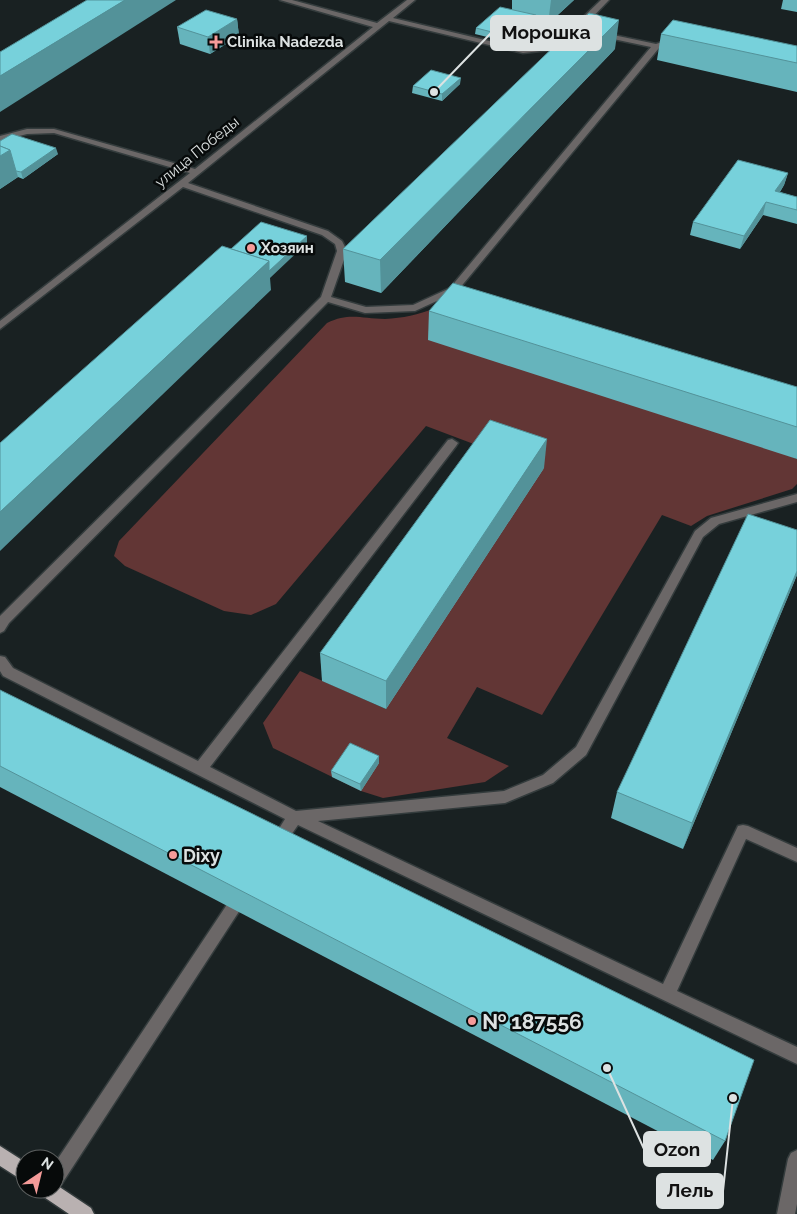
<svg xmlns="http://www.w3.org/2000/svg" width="797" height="1214" font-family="Raleway,sans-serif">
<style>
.green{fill:#623635}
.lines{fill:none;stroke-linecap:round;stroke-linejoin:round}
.minor-casing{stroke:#343c3d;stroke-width:3}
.major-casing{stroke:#343c3d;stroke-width:3}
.minor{fill:#6b6767;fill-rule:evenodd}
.major{fill:#b9b1b1;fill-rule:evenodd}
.wall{fill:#66b4bc}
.shaded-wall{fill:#539299}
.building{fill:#77d1db;stroke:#539299}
.poi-dot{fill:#f59b99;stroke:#070a0a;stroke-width:2}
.labels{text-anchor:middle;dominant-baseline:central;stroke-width:5;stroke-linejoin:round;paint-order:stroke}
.far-poi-label{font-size:15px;font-weight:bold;fill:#dde2e2;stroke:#070a0a;text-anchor:start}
.far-street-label{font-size:15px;fill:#dde2e2;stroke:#070a0a}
.poi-label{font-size:18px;font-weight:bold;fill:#dde2e2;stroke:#070a0a;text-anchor:start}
.near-poi-label{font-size:21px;font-weight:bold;fill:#dde2e2;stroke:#070a0a;text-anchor:start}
.leader{fill:none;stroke:#dde2e2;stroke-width:2}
.callout-dot{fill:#dde2e2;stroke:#070a0a;stroke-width:2}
.callout{fill:#dde2e2;stroke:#dde2e2;stroke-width:2}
.callout-label{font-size:19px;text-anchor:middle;font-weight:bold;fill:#111}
</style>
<rect width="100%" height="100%" fill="#192122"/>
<path class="green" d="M435,308L797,459V484L792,489L707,516L691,526L662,515L542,715L477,687L447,738L509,766L485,782L383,798L361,791L273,748L263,723L300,671L386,709L487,449L426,426L276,604L251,615L224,611L125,566L114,556L119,541L327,323C350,312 361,319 385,319C403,318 418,315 435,308Z"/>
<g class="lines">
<defs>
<g id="minor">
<polygon points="280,0 292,0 377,23 407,0 415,0 393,18 523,49 544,47 564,34 571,36 549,50 523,53 389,21 188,183 328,231 342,241 347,251 331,297 366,307 413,305 450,288 651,47 599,36 599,32 656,44 662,42 666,44 659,48 459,289 466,291 466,295 454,293 415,311 365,313 328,302 9,623 4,631 0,633 0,616 321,297 337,251 335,244 322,235 183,187 0,329 0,321 190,173 54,133 27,134 0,141 0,136 27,129 54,129 195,169 373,27"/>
<polygon points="601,0 609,0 583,27 577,27 577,23"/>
<polygon points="452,439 458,443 456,446 210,767 296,811 504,791 543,775 576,747 695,531 711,518 797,494 797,502 719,524 703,537 586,755 553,783 505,803 318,821 663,984 738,826 743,825 748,826 797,848 797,862 746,839 677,991 797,1047 797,1064 298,825 282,848 277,849 272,848 270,843 285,819 3,676 0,671 0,656 5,657 13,668 198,761 448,440"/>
<polygon points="233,901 238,903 241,908 238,913 61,1185 55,1188 55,1163 228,903"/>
<polygon points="797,1150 797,1204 795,1214 777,1214 788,1159 791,1153"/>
</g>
<g id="major">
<polygon points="0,1146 25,1162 25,1182 0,1166"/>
<polygon points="55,1184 91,1208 94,1214 69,1214 41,1195 38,1189 55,1189"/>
</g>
</defs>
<use href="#minor" class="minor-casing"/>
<use href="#major" class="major-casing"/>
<use href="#minor" class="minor"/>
<use href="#major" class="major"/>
</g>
<g class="wall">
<polygon points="512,0 574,0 548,24 535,21 512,43 475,34 476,28 512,10"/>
<polygon points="783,0 797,0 797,12 781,9"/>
<polygon points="237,19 239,36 210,54 180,44 177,27"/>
<polygon points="661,34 797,46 797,92 657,60"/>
<polygon points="615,49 381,293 345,282 343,249"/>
<polygon points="460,84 442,101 412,93 413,86"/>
<polygon points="0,141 58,154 23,179 18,177 0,189"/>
<polygon points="788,173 784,185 780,192 797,197 797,224 763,215 740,249 690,235 693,222"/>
<polygon points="429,311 797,387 797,459 428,340"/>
<polygon points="544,468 386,709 322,681 320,653"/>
<polygon points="797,530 797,575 683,849 611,818 617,792"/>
<polygon points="0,690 725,1141 713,1160 0,787"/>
<polygon points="379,756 379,763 361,791 332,777 331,771"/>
</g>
<g class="shaded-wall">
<polygon points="125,0 176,0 0,112 0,76"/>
<polygon points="551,0 574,0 548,24"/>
<polygon points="536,15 535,21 512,43 512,37"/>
<polygon points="237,19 239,36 210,54 208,37"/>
<polygon points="619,20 615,49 381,293 380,260"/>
<polygon points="461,78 460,84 442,101 442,94"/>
<polygon points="56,148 58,154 23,179 21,172"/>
<polygon points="10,150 18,177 0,189 0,156"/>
<polygon points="788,173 784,185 772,204 775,191"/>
<polygon points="766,202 763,215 740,249 744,236"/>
<polygon points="307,236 307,243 270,278 271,290 0,551 0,512 269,261"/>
<polygon points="547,439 544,468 386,709 386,681"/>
<polygon points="797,571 797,575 683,849 692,823"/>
<polygon points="379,756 379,763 361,791 360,784"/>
</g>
<g class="building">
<polygon points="87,0 125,0 0,76 0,52"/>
<polygon points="500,7 536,15 512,37 476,28"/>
<polygon points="206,10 237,19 208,37 177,27"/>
<polygon points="589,13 619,20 380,260 343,249"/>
<polygon points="673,20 797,46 797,63 661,34"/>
<polygon points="431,70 461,78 442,94 413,86"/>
<polygon points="12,134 56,148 21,172 16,171 10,150 0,146 0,141"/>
<polygon points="0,146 10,150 0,156"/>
<polygon points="738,160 788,173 775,191 797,197 797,210 766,202 744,236 693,222"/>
<polygon points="261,222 307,236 269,271 269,261 231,249"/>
<polygon points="222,246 269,261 0,512 0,443"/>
<polygon points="453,283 797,387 797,427 429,311"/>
<polygon points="490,420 547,439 386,681 320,653"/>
<polygon points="748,514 797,530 797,571 692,823 617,792"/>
<polygon points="0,690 754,1060 725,1141 0,766"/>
<polygon points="350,743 379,756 360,784 331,771"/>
</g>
<g class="poi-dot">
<path d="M213.5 34.5h5v5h5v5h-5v5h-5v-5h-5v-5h5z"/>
<circle cx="251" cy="248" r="5"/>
<circle cx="173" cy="855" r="5"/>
<circle cx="472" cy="1021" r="5"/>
</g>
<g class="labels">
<g class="far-poi-label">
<text x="227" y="42">Clinika Nadezda</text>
<text x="261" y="248">Хозяин</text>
</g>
<g class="far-street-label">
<text transform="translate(197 152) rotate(-39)">улица Победы</text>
</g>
<g class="poi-label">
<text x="183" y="855">Dixy</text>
</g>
<g class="near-poi-label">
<text x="482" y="1021">№ 187556</text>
</g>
</g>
<path class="leader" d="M434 92L491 33M607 1068L644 1149M733 1098L723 1191"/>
<g class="callout-dot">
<circle cx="434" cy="92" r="5"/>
<circle cx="607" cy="1068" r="5"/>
<circle cx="733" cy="1098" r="5"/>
</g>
<g class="callout">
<rect x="491" y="16" width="110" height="34" rx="5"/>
<rect x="644" y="1132" width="66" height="34" rx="5"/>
<rect x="657" y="1174" width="66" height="34" rx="5"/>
</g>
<g class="callout-label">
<text x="546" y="39">Морошка</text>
<text x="677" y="1156">Ozon</text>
<text x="690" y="1197">Лель</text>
</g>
<g transform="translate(40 1174) rotate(35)"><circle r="24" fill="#070a0a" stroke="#5d6060"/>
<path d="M0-4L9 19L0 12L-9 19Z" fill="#f59b99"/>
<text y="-8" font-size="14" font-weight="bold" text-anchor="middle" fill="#dde2e2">N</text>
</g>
</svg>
